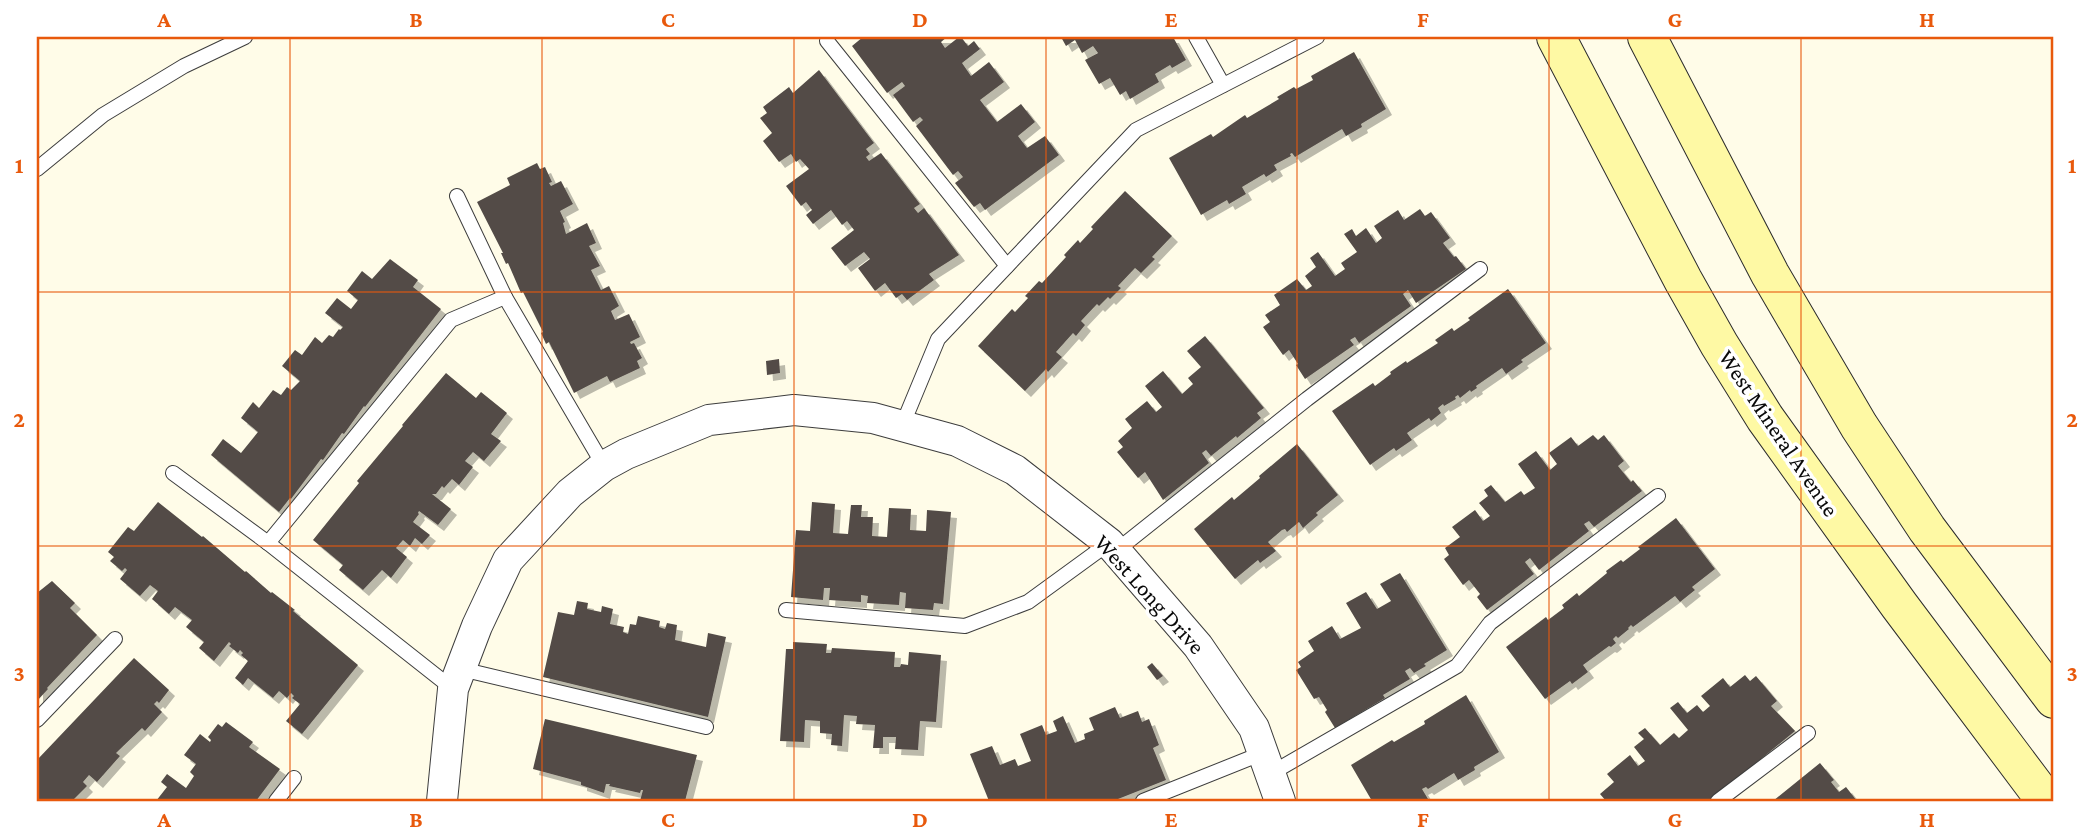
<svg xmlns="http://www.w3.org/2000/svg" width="2091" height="838" font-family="'Crimson Pro',serif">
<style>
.building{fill:#534c47;filter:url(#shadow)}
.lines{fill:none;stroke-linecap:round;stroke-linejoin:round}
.service-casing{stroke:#3d3d3d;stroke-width:16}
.minor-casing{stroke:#3d3d3d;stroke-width:32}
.secondary-casing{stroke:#2c2c2c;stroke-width:40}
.service{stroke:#fff;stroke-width:14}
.minor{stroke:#fff;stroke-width:30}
.secondary{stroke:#fef9a4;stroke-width:38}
.grid{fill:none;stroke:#e8590c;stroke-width:2;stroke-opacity:0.55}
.labels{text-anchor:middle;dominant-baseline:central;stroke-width:7;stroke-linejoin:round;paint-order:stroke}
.street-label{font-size:23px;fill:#0a0a0a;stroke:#fff}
.neatline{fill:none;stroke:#e8590c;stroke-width:2.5}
.grid-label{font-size:23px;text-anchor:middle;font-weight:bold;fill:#e8590c}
</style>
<defs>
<filter id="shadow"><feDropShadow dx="6" dy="6" stdDeviation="0" flood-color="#0004"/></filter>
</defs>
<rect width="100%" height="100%" fill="#fffce8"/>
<g class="building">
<polygon points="863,37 947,37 941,42 945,48 959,37 961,37 968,46 974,41 980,49 962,63 971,76 989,62 1004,82 980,100 997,122 1021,104 1035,122 1018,136 1027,148 1045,136 1059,155 985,210 980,203 974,207 955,183 963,177 958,171 953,175 916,126 923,120 920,117 913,122 893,95 905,86 902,82 887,93 852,46"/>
<polygon points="1061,37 1173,37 1186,60 1172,68 1170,65 1155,74 1159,82 1130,99 1126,91 1120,95 1110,78 1099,84 1085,60 1098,53 1093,46 1082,53 1075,40 1066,46"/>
<polygon points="1354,52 1386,109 1361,124 1362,127 1346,136 1342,129 1295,157 1292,153 1290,154 1291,156 1274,165 1277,170 1266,177 1264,174 1242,187 1246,194 1229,204 1227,200 1201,215 1169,158 1211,134 1213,137 1245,115 1247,118 1279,99 1277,97 1294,87 1296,89 1313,80 1311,76"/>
<polygon points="819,70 874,143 866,149 870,154 866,157 869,161 881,153 920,204 914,208 918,213 924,208 959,255 929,274 934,280 907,300 902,294 896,298 885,283 875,291 858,268 870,259 864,252 845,266 831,248 854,230 847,221 842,225 831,210 813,224 806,215 812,210 806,202 801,206 786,186 809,169 800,159 796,162 791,154 779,162 763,141 772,133 760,118 767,113 763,107 789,87 793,93"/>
<polygon points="537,163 540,169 545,167 552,182 549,183 551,186 561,181 573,204 560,211 565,222 563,223 566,234 587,223 596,243 589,246 600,266 591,270 601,290 609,286 619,306 611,311 615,320 629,314 640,337 630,342 631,344 634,343 642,358 637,361 640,368 610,382 607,376 574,393 549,342 546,344 541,333 543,332 523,292 521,293 508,263 506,264 501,253 503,253 477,202 510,185 507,178"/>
<polygon points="1125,191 1172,236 1152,257 1155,259 1141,273 1135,268 1118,286 1121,288 1110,299 1108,297 1099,306 1097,304 1081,321 1085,325 1076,336 1073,333 1056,352 1062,357 1048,372 1046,369 1025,391 978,346 1012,309 1015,312 1028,298 1025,296 1039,281 1042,283 1066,257 1064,255 1078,240 1080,243 1093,229 1091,227"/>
<polygon points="1420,209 1425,216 1431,212 1450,238 1443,243 1454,257 1456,256 1466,269 1416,303 1408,290 1403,294 1411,306 1359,343 1355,337 1350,340 1354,345 1305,379 1296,365 1298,364 1289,350 1283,355 1263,327 1270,322 1265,315 1280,305 1274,295 1297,279 1306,290 1312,286 1305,276 1316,267 1310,258 1318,252 1335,276 1345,269 1341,263 1357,252 1344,234 1352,229 1356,236 1366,228 1376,243 1382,238 1374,226 1398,210 1404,220"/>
<polygon points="390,259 418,280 413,287 441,309 365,407 364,406 344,434 342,433 323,460 321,459 291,499 290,498 279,512 211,455 223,439 241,453 258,432 241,418 253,402 259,408 273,390 281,395 287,387 291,390 300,381 282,366 295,350 302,355 315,337 322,343 329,335 333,337 339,329 340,330 343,327 325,313 337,298 351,309 358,300 347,291 362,271 372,279"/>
<polygon points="1508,289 1546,343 1521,360 1523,362 1506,374 1502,368 1476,386 1477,388 1471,392 1470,390 1460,398 1458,395 1455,397 1456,399 1444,406 1443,404 1438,408 1441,413 1431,421 1429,418 1407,433 1412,440 1396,451 1394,448 1370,465 1332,411 1373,383 1375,386 1391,374 1390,372 1406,361 1407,363 1438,343 1435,340 1452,328 1454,331 1470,320 1468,318"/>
<polygon points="1205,336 1264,408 1257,413 1261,418 1237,438 1236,436 1211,456 1206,450 1202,453 1209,463 1163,500 1145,472 1138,478 1117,452 1123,447 1118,441 1132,428 1125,419 1147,401 1156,412 1162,407 1145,386 1163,371 1182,394 1193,384 1188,378 1201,367 1187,351"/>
<polygon points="779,359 780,373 767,375 766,361"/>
<polygon points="446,373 476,398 481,392 507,413 491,434 501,441 484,461 473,452 465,461 473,467 459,485 452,479 444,488 442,486 436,494 432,494 451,509 438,525 419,511 418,513 419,514 413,522 430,535 422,544 415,538 410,546 403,540 396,548 407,557 391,578 382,570 363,590 339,570 343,565 313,540 359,483 357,481 403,426 402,425"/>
<polygon points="1593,435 1598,440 1604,435 1624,461 1618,466 1631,482 1633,480 1642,491 1594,527 1589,521 1584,524 1589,531 1539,570 1530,558 1525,562 1534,574 1487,610 1477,597 1480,594 1469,580 1463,585 1444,559 1449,555 1445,548 1460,537 1452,527 1475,510 1483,521 1490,516 1479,503 1488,496 1484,490 1491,485 1505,502 1521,491 1524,495 1535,488 1518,464 1536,451 1550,470 1557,464 1549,453 1571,437 1578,446"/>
<polygon points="1297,444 1338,495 1316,513 1318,515 1303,528 1299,522 1287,532 1285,529 1282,530 1268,542 1276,551 1260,563 1258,560 1235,579 1194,529 1232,497 1234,500 1260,478 1259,476"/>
<polygon points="158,502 202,537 203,536 245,572 246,571 271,593 272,592 295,610 293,611 358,665 302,734 286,721 300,704 292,698 294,696 291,693 287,698 279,691 273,698 248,678 243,685 235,678 248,661 241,655 243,653 240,650 238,653 229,646 231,644 229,642 214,661 199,648 204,642 186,627 192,620 175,607 169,614 152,599 158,591 150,585 140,596 120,579 127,570 125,568 122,571 110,561 114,557 108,552 128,527 134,531"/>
<polygon points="812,502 835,504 833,533 848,534 851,505 862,505 861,517 873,517 872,536 887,537 889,508 911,509 910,530 926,531 927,510 951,512 943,604 934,603 933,610 905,608 906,593 900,592 899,605 867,603 868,596 861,595 861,602 829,600 830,588 824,588 823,600 791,597 796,530 810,531"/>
<polygon points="1676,518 1715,569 1692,587 1695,590 1680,602 1675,596 1633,627 1631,625 1628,628 1629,629 1618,638 1616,636 1613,639 1616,643 1611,647 1609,646 1583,665 1588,672 1572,684 1570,681 1545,699 1506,647 1546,617 1548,620 1564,608 1562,605 1577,593 1579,596 1607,573 1606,571 1621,560 1623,562 1640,549 1638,547"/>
<polygon points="1400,573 1447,650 1424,664 1426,666 1414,673 1410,668 1405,671 1410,679 1383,695 1385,698 1335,728 1325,712 1327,710 1319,697 1314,699 1296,670 1301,667 1298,662 1314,651 1308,641 1332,626 1340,639 1361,628 1346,603 1366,592 1377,609 1391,601 1380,584"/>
<polygon points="52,581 75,603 70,608 97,635 47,688 48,689 37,701 37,593"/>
<polygon points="577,601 588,603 587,609 601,612 602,606 613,609 610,624 624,627 623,632 628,634 630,624 636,625 638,616 660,621 659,627 665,629 667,623 677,625 675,640 706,647 708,633 726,637 708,717 543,677 558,612 574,615"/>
<polygon points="793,642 827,644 826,653 831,653 832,648 895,652 894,667 900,667 901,664 908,665 909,652 941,655 936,722 920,721 918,750 895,749 896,737 883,737 883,748 873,748 875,725 856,724 857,716 844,715 842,746 831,745 832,734 820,733 820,721 805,720 804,742 780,741 786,649 793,649"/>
<polygon points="134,658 169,690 159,703 157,701 154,704 162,712 145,731 142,728 116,753 120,756 97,782 89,775 83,782 87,786 74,799 77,801 37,801 37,760"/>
<polygon points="1152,663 1163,676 1157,680 1147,667"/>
<polygon points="1745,675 1750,681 1756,676 1777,701 1771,706 1795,731 1710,801 1606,801 1600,794 1614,782 1607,774 1630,755 1638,766 1645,761 1634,747 1644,739 1638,733 1645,728 1660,745 1674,733 1679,738 1688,730 1670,708 1678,702 1687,713 1697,705 1703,712 1710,706 1701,696 1723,678 1730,687"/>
<polygon points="1466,695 1499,752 1474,767 1475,770 1458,780 1454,773 1428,789 1426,787 1422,789 1428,799 1423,801 1372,801 1351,765 1392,740 1394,742 1425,724 1424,721"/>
<polygon points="1115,707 1120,718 1138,711 1142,722 1149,719 1159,745 1153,748 1166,780 1113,801 989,801 970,754 992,746 1000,765 1015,759 1018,766 1031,761 1020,734 1042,725 1046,735 1057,731 1053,721 1063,716 1075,743 1085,739 1084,734 1094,730 1089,718"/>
<polygon points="545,719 697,755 685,801 640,801 643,790 641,790 640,793 609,786 610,784 606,784 604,793 581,785 581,782 533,769"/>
<polygon points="226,722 253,742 249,747 280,769 256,801 156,801 167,787 161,782 167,774 186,788 194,776 190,772 196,764 184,755 200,734 210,742 211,740 208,737 218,724 222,727"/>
<polygon points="1820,763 1834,780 1831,782 1839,792 1846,787 1857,801 1773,801"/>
</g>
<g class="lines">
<defs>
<g id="service">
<polyline points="1196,37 1223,85"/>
<polyline points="827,41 1007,266"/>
<polyline points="37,169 103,115 184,66 245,37"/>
<polyline points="457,196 505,297 604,466"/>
<polyline points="902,426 938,339 1136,130 1317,37"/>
<polyline points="173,473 268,543 453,689"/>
<polyline points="268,543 451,320 505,297"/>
<polyline points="1116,551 1307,399 1480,269"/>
<polyline points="786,610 965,626 1028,602 1109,543"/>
<polyline points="461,669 706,727"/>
<polyline points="37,720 115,639"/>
<polyline points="1270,774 1457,666 1490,623 1658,496"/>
<polyline points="276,801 294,778"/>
<polyline points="1143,801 1263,753"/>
<polyline points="1718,801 1808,733"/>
</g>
<polyline id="minor" points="442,801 453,689 477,626 508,560 570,493 604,466 626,454 709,420 794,410 873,418 957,441 1015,470 1109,543 1198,646 1254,728 1280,801"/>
<g id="secondary">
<polyline points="1556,37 1683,280 1719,344 1765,418 1899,605 2046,801"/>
<polyline points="1647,37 1770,274 1859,426 1927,529 2054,699"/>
</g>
</defs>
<use href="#service" class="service-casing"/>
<use href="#minor" class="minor-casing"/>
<use href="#secondary" class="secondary-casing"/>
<use href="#service" class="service"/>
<use href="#minor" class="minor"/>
<use href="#secondary" class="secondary"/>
</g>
<path class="grid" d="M290,37V801M542,37V801M794,37V801M1046,37V801M1297,37V801M1549,37V801M1801,37V801M37,292H2054M37,546H2054"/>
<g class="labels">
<g class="street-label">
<text transform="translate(1779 433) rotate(56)">West Mineral Avenue</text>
<text transform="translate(1150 594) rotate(48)">West Long Drive</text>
</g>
</g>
<rect width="2091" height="838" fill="none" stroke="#ffffff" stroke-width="77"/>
<rect x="38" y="38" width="2014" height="762" class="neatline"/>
<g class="grid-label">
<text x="164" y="27">A</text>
<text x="416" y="27">B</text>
<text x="668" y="27">C</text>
<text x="920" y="27">D</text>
<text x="1171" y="27">E</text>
<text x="1423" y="27">F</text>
<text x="1675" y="27">G</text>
<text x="1927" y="27">H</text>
<text x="19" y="173">1</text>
<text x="2072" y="173">1</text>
<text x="19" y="427">2</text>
<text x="2072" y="427">2</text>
<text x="19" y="681">3</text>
<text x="2072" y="681">3</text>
<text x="164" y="827">A</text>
<text x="416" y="827">B</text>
<text x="668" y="827">C</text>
<text x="920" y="827">D</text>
<text x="1171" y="827">E</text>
<text x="1423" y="827">F</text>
<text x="1675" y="827">G</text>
<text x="1927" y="827">H</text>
</g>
</svg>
